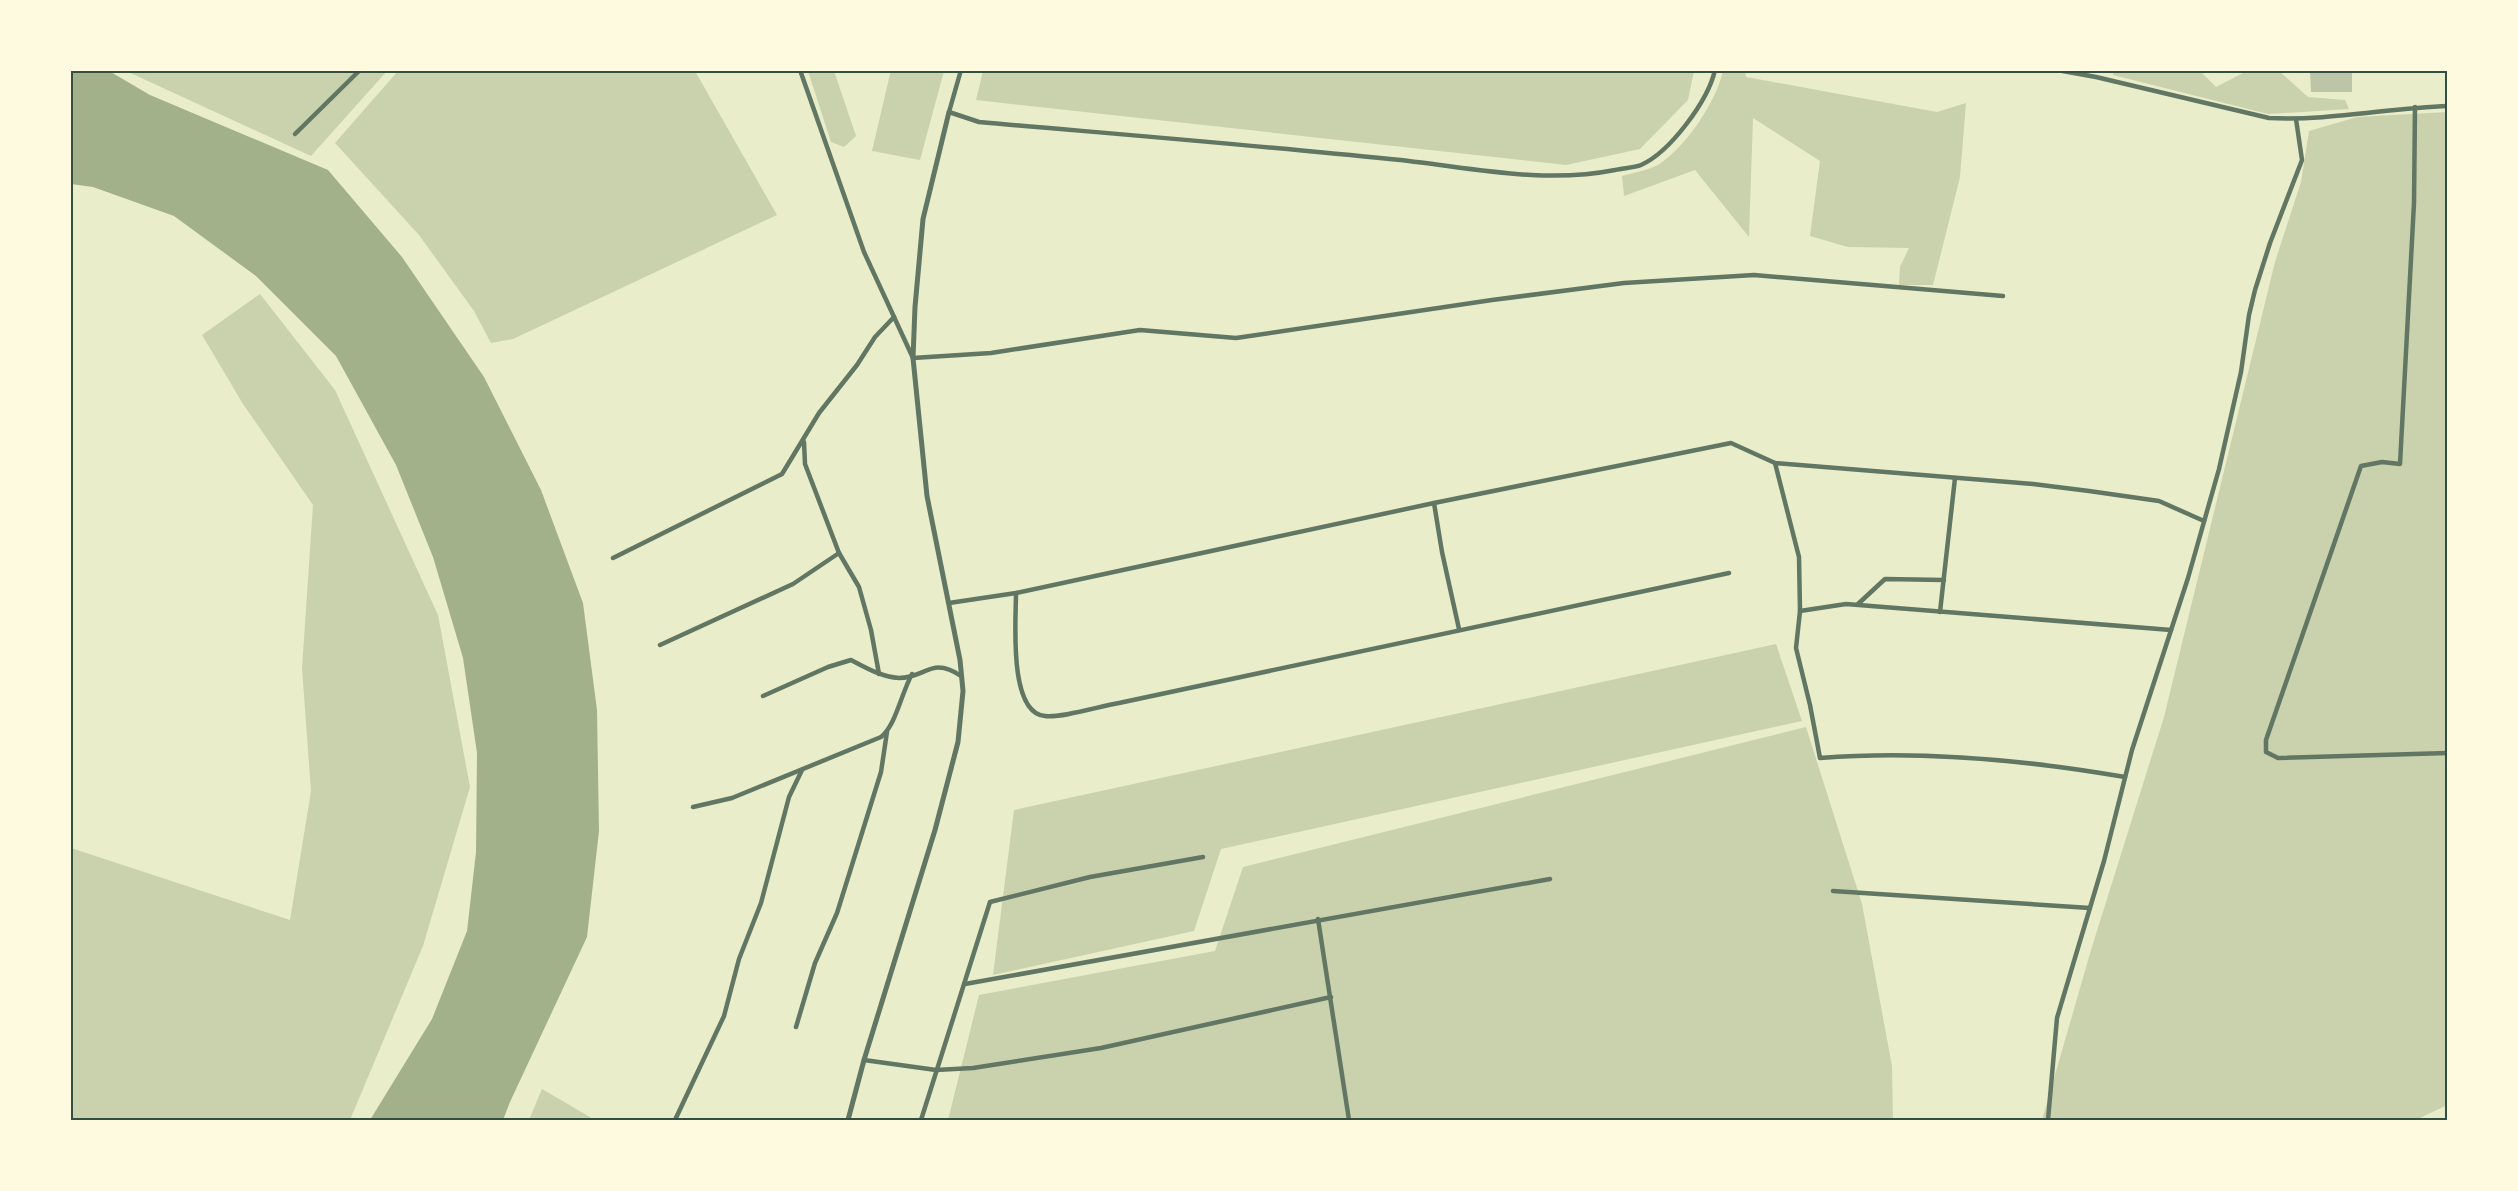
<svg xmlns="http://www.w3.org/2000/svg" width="2518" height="1191" font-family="'Roboto Serif',serif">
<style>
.green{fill:#cad2ad}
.water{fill:#a3b18a}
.building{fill:#bcc5a7}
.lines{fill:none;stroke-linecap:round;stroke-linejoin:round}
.minor{stroke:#617663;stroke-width:4.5}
.tertiary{stroke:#617663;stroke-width:5}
.neatline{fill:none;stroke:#344e41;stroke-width:2}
</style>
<rect width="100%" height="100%" fill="#e9edc9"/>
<g class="green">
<polygon points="891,70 944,71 920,160 872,151"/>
<polygon points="126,71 387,71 311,156"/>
<polygon points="398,71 695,71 777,215 513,339 491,343 474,311 419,235 335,143"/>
<polygon points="808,71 834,71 856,136 844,147 831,142"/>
<polygon points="983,71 983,70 1694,71 1688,100 1640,149 1566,165 976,100"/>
<path d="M1723,71H1745L1746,77L1937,112L1966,103L1960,177L1933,285H1899L1900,267L1909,248L1848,247L1810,236L1820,161L1753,118L1749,237L1695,170L1624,196L1622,176C1633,173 1648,170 1658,165C1686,147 1716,102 1723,71Z"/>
<polygon points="2113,71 2200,71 2216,87 2247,71 2279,71 2308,97 2345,100 2349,109 2268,114 2113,75"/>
<polygon points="2447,112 2447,1105 2416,1120 2042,1120 2091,950 2164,717 2275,262 2301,182 2309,131 2357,117"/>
<polygon points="260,294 335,390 438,615 470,787 423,946 350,1120 71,1120 71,848 290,920 311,791 302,668 313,505 243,404 202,335"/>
<polygon points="1776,644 1802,721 1221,849 1194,931 993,975 1014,810"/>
<polygon points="1806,727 1862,904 1892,1066 1893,1120 948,1120 979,995 1215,951 1243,867"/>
<polygon points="542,1089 595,1120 529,1120"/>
</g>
<polygon class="water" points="70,71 109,71 150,95 328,170 402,257 484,377 541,490 583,603 597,710 599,831 587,937 510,1102 503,1120 370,1120 432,1019 467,931 476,852 477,753 463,658 433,557 396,465 336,356 256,276 174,216 93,187 71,184"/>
<polygon class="building" points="2310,70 2352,70 2352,92 2311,92"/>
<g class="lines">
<g class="minor">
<polyline points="800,70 864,252 913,358 991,353 1140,330 1236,338 1492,300 1624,283 1754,275 2003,296"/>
<path d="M961,70L949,112L979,122C1116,134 1253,145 1390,159C1464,166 1540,185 1615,170C1623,168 1634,168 1641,165C1670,152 1708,101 1715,70"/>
<path d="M2057,70L2096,77L2269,118C2329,121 2388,108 2448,106"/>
<polyline points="2415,107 2414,203 2400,464 2382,462 2361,466 2266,740 2266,752 2278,758 2448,753"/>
<polyline points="295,134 360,70"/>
<polyline points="804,442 805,464 839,553 859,587 871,630 879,674"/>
<path d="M1775,463L1799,557L1800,611L1796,648L1810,705L1820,758C1921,750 2026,760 2125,777"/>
<polyline points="1434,503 1442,552 1459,629"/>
<polyline points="613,558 782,474 819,413 857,365 875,337 894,317"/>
<path d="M1016,593C1016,619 1008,713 1045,716C1063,718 1100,706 1119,703L1729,573"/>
<polyline points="949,603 1016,593 1434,503 1731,443 1775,463 2033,484 2089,491 2159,501 2204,521"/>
<polyline points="1858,604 1885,579 1944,580"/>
<polyline points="1800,611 1846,604 2171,630"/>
<polyline points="1940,612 1955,478"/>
<polyline points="660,645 793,584 839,553"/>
<path d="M763,696L828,667L851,660C866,668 882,677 899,678C926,678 931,656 961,676"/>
<path d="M693,807L732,798L881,737C896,725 901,694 912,674"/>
<polyline points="1833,891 2090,908"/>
<polyline points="1318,919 1349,1120"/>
<polyline points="965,984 1550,879"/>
<polyline points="796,1027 815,963 837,913 881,772 887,732"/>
<polyline points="864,1060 936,1070 973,1068 1101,1048 1331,997"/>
<polyline points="675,1120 724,1016 739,959 761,903 789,797 802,770"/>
<polyline points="921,1120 990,902 1090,877 1203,857"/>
<polyline points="2048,1120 2057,1018 2104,861 2132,750 2188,578 2219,469 2241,372 2249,315 2255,290 2270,243 2302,160 2296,119"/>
</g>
<polyline class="tertiary" points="848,1120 864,1060 935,830 958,742 963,691 960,660 927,496 913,358 915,307 923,219 949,112"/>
</g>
<rect width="2518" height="1191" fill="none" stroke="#fefae0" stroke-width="144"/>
<rect x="72" y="72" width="2374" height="1047" class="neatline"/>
</svg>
